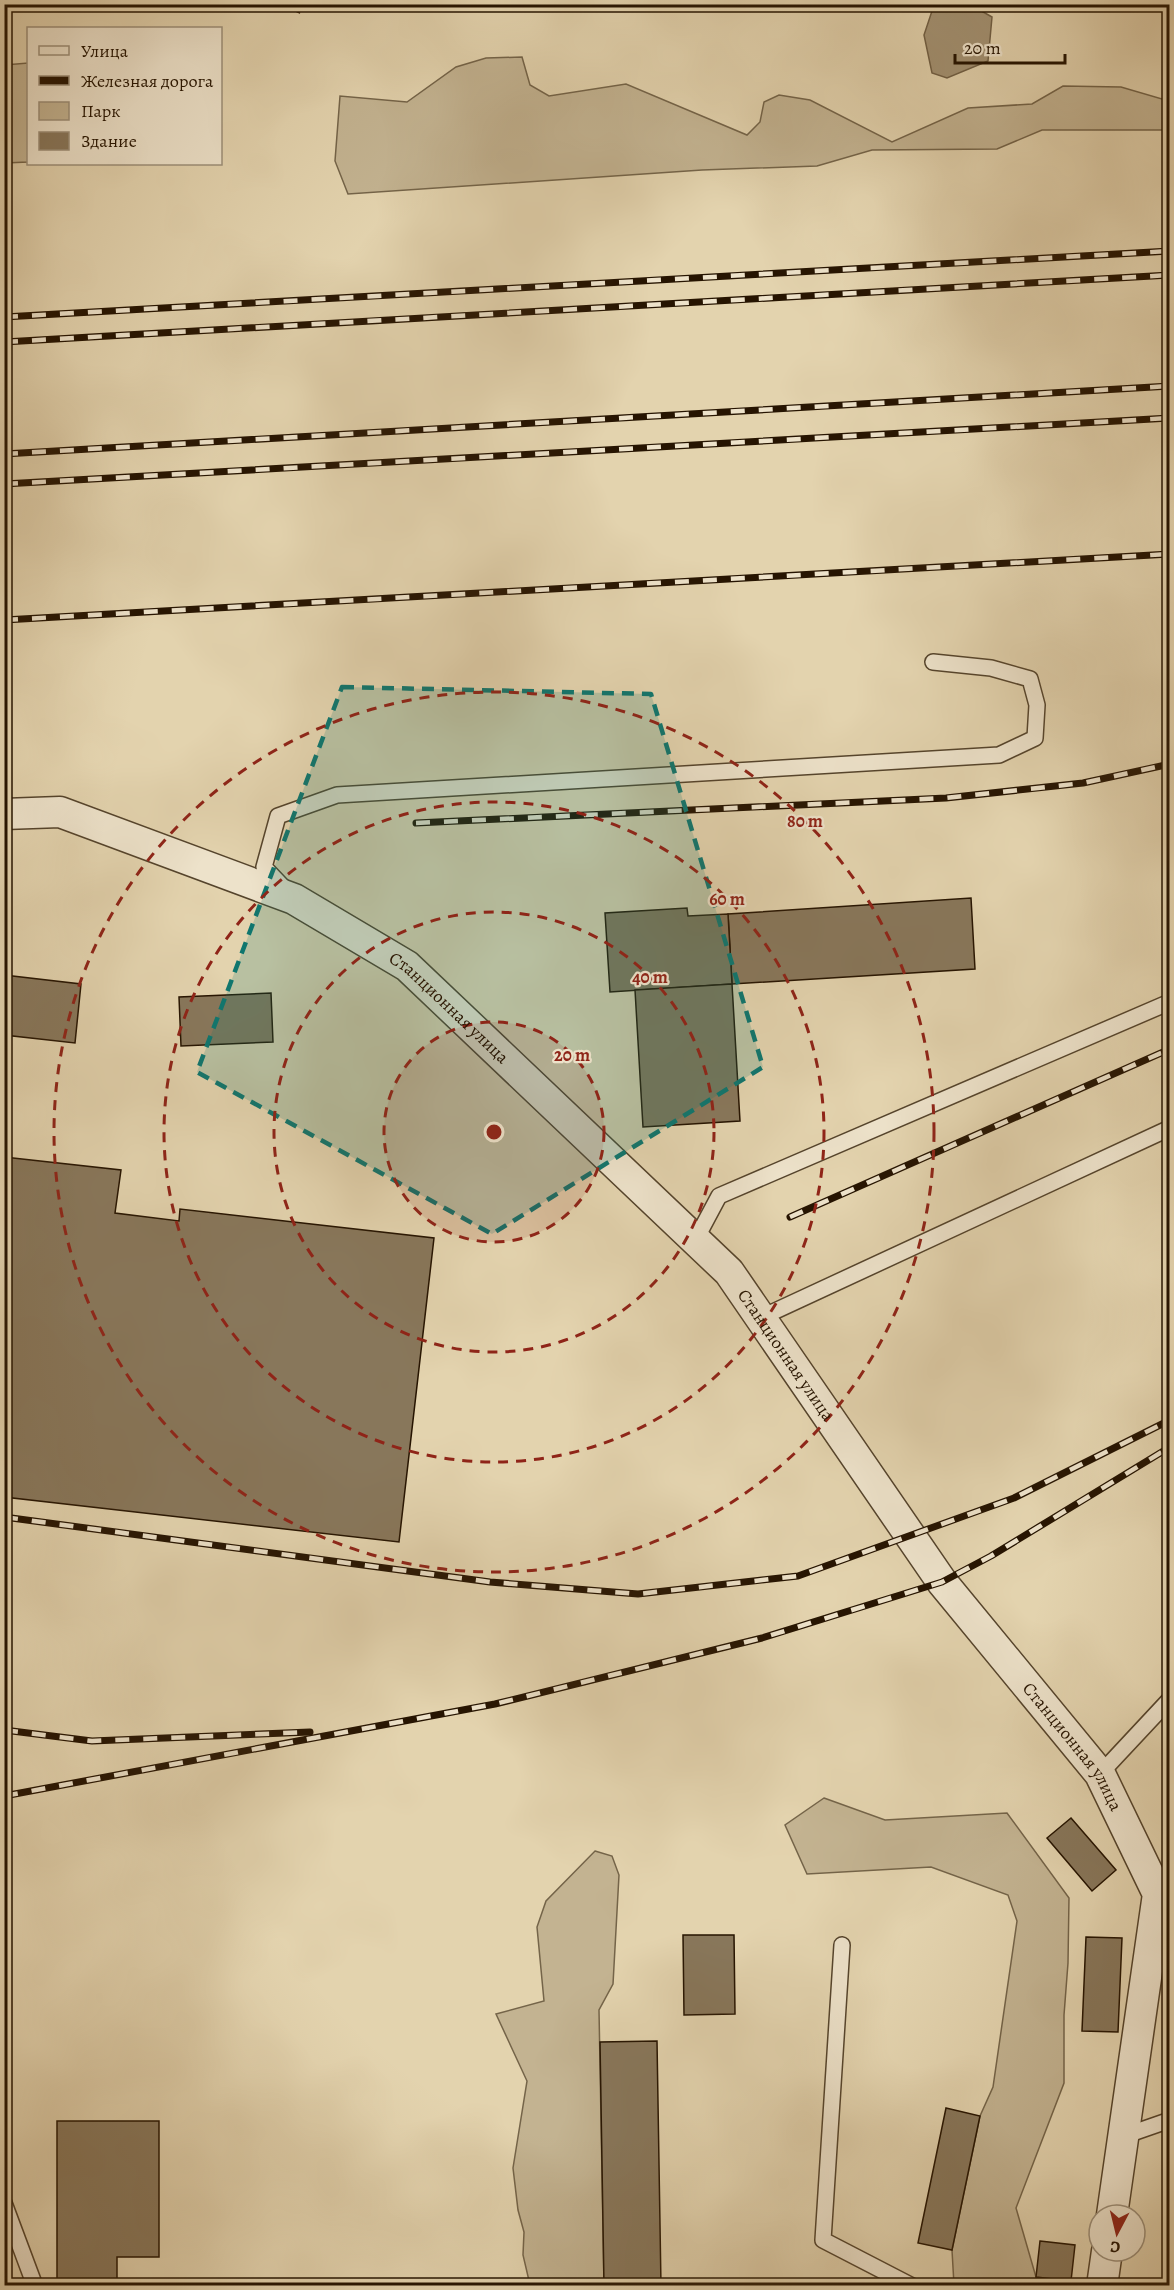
<svg xmlns="http://www.w3.org/2000/svg" width="1174" height="2290" font-family="Alegreya,serif">
<style>
.green{fill:#c3b391;stroke:#746449;stroke-width:1.5}
.water{fill:#a39273;stroke:#716045;stroke-width:1.5}
.building{fill:#88775b;stroke:#261401;stroke-width:1.5}
.lines{fill:none;stroke-linecap:round;stroke-linejoin:round}
.lane-casing{stroke:#55442c;stroke-width:18}
.street-casing{stroke:#55442c;stroke-width:33}
.path{stroke:#261401;stroke-width:4;stroke-dasharray:1.5 3;stroke-linecap:butt}
.lane{stroke:#ede2ca;stroke-width:15}
.street{stroke:#ede2ca;stroke-width:30}
.rail-casing{stroke:#261401;stroke-width:7}
.rail{stroke:#ede2ca;stroke-width:4.5;stroke-dasharray:14;stroke-linecap:butt}
.marked{fill:#0f766e;fill-opacity:0.2;stroke:#0f766e;stroke-width:4.5;stroke-dasharray:12 8;stroke-linejoin:round}
.ring{fill:none;stroke:#8f2418;stroke-width:3;stroke-dasharray:10 8}
.labels{text-anchor:middle;dominant-baseline:central;stroke-width:4.5;stroke-linejoin:round;paint-order:stroke}
.street-label{font-size:18px;fill:#261401;stroke:#ede2ca}
.centre{fill:#8f2418;stroke:#ede2ca;stroke-width:3}
.ring-label{font-size:18px;text-anchor:middle;font-weight:bold;fill:#8f2418;stroke:#ede2ca;stroke-width:4.5;stroke-linejoin:round;paint-order:stroke}
</style>
<rect width="100%" height="100%" fill="#e3d3ae"/>
<filter id="stains"><feTurbulence type="fractalNoise" baseFrequency=".00333" numOctaves="4"/><feColorMatrix values="0 0 0 0 .2 0 0 0 0 .09 0 0 0 0 .02 0 0 0 .5 -.17"/></filter>
<radialGradient id="worn" r=".72"><stop offset=".6" stop-color="#630" stop-opacity="0"/><stop offset="1" stop-color="#630" stop-opacity=".3"/></radialGradient>
<g class="green">
<polygon points="522,57 530,85 549,96 626,84 747,135 760,122 764,102 779,95 810,100 892,142 968,108 1032,104 1063,86 1121,87 1169,101 1169,130 1042,130 997,149 872,150 817,166 702,170 348,194 335,161 340,96 407,102 456,67 486,58"/>
<polygon points="28,63 28,162 5,163 5,65"/>
<polygon points="824,1798 885,1820 1007,1813 1069,1898 1068,1963 1064,2015 1064,2083 1016,2208 1036,2277 1034,2285 954,2285 952,2250 980,2116 993,2087 1017,1921 1008,1895 931,1867 807,1874 785,1825"/>
<polygon points="595,1851 612,1856 619,1875 613,1984 599,2010 604,2285 530,2285 523,2255 524,2232 518,2210 513,2168 527,2081 496,2014 544,2001 537,1927 546,1901"/>
</g>
<polygon class="water" points="934,5 971,5 992,17 988,61 947,78 932,73 924,35"/>
<g class="building">
<polygon points="971,898 975,969 732,984 728,914"/>
<polygon points="687,908 688,916 728,914 732,984 610,992 605,913"/>
<polygon points="4,975 81,984 75,1043 4,1035"/>
<polygon points="732,984 740,1121 643,1127 635,990"/>
<polygon points="271,993 273,1042 181,1046 179,997"/>
<polygon points="4,1157 121,1170 115,1213 179,1221 180,1209 434,1238 399,1542 4,1497"/>
<polygon points="1071,1818 1116,1870 1092,1891 1047,1838"/>
<polygon points="683,1935 734,1935 735,2014 684,2015"/>
<polygon points="1086,1937 1122,1938 1118,2032 1082,2031"/>
<polygon points="657,2041 661,2286 604,2286 600,2042"/>
<polygon points="946,2108 980,2116 952,2250 918,2243"/>
<polygon points="57,2121 159,2121 159,2257 117,2257 117,2286 57,2286"/>
<polygon points="1040,2241 1075,2245 1071,2281 1036,2277"/>
</g>
<g class="lines">
<defs>
<g id="lane">
<polyline points="284,888 264,867 278,816 337,795 999,755 1035,738 1037,705 1030,679 991,668 933,662"/>
<polyline points="695,1241 719,1196 1170,1002"/>
<polyline points="760,1318 1170,1128"/>
<polyline points="1100,1774 1170,1699"/>
<polyline points="842,1945 823,2240 912,2286"/>
<polyline points="1124,2136 1170,2120"/>
<polyline points="4,2203 35,2286"/>
</g>
<g id="street">
<path id="s1" d="M4,814L60,812L294,899L407,966L729,1272L942,1582L1100,1774L1158,1894L1112,2215"/>
<polyline points="1102,2286 1107,2251"/>
</g>
</defs>
<use href="#lane" class="lane-casing"/>
<use href="#street" class="street-casing"/>
<polyline class="path" points="298,13 302,4"/>
<use href="#lane" class="lane"/>
<use href="#street" class="street"/>
<defs>
<g id="rail">
<polyline points="4,317 1170,251"/>
<polyline points="4,342 1170,275"/>
<polyline points="4,454 1170,386"/>
<polyline points="4,484 1170,418"/>
<polyline points="4,620 1170,554"/>
<polyline points="416,823 946,798 1083,783 1170,764"/>
<polyline points="790,1217 1170,1049"/>
<polyline points="4,1517 490,1582 638,1594 798,1576 1014,1498 1170,1420"/>
<polyline points="4,1730 92,1741 310,1732"/>
<polyline points="4,1796 495,1704 762,1638 942,1582 991,1556 1170,1447"/>
</g>
</defs>
<use href="#rail" class="rail-casing"/>
<use href="#rail" class="rail"/>
</g>
<path class="marked" d="M342,687L651,694L763,1067L492,1234L197,1072Z"/>
<circle cx="494" cy="1132" r="110" fill="#8f2418" fill-opacity=".12"/>
<g class="ring">
<circle cx="494" cy="1132" r="110"/>
<circle cx="494" cy="1132" r="220"/>
<circle cx="494" cy="1132" r="330"/>
<circle cx="494" cy="1132" r="440"/>
</g>
<g class="labels">
<g class="street-label">
<text stroke="none"><textPath href="#s1" startOffset="496">Станционная улица</textPath></text>
<text stroke="none"><textPath href="#s1" startOffset="982">Станционная улица</textPath></text>
<text stroke="none"><textPath href="#s1" startOffset="1468">Станционная улица</textPath></text>
</g>
</g>
<circle cx="494" cy="1132" r="9" class="centre"/>
<g class="ring-label">
<text x="805" y="827">80 m</text>
<text x="727" y="905">60 m</text>
<text x="650" y="983">40 m</text>
<text x="572" y="1061">20 m</text>
</g>
<rect width="1174" height="2290" fill="none" stroke="#e3d3ae" stroke-width="24"/>
<rect x="6" y="6" width="1162" height="2278" fill="none" stroke="#261401" stroke-width="3"/>
<rect x="12" y="12" width="1150" height="2266" fill="none" stroke="#261401" stroke-width="1.5"/>
<rect x="27" y="27" width="195" height="138" fill="#ede2ca" stroke="#9d907a" stroke-width="1.5"/>
<rect x="39" y="46" width="30" height="9" fill="#ede2ca" stroke="#9d907a" stroke-width="1.5"/>
<text x="81" y="57" font-size="18" fill="#261401">Улица</text>
<rect x="39" y="76" width="30" height="9" fill="#261401" stroke="#9d907a" stroke-width="1.5"/>
<text x="81" y="87" font-size="18" fill="#261401">Железная дорога</text>
<rect x="39" y="102" width="30" height="18" fill="#c3b391" stroke="#9d907a" stroke-width="1.5"/>
<text x="81" y="117" font-size="18" fill="#261401">Парк</text>
<rect x="39" y="132" width="30" height="18" fill="#88775b" stroke="#9d907a" stroke-width="1.5"/>
<text x="81" y="147" font-size="18" fill="#261401">Здание</text>
<g transform="translate(1117 2233) rotate(187)"><circle r="28" fill="#ede2ca" stroke="#9d907a" stroke-width="1.5"/>
<path d="M0-4.5L10 22L0 15L-10 22Z" fill="#8f2418"/>
<text y="-9" font-size="16" font-weight="bold" text-anchor="middle" fill="#261401">С</text>
</g>
<path d="M955 54v9h110v-9" fill="none" stroke="#261401" stroke-width="3"/>
<text x="964" y="54" font-size="18" fill="#261401" stroke="#ede2ca" stroke-width="4.5" paint-order="stroke">20 m</text>
<rect width="100%" height="100%" filter="url(#stains)"/>
<rect width="100%" height="100%" fill="url(#worn)"/>
</svg>
